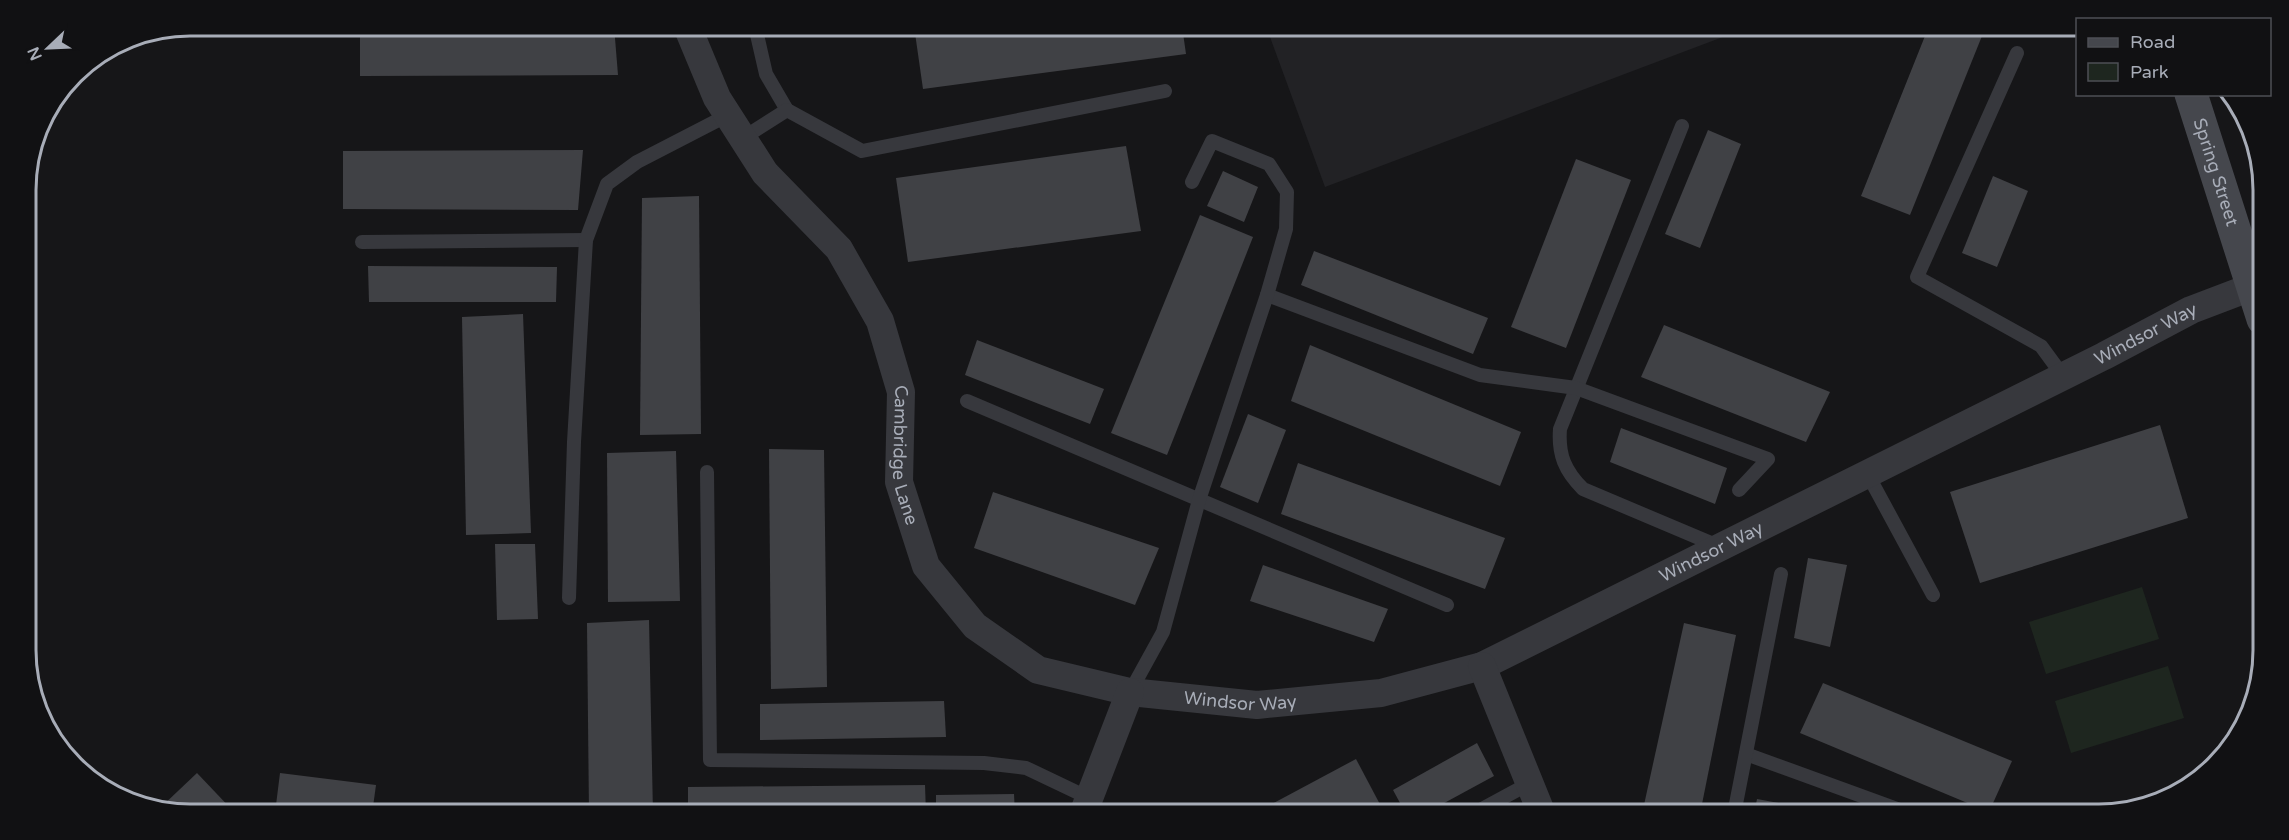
<svg xmlns="http://www.w3.org/2000/svg" width="2289" height="840" font-family="'Varela Round',sans-serif">
<style>
.built{fill:#222225}
.green{fill:#1e261f}
.building{fill:#404145}
.lines{fill:none;stroke-linecap:round;stroke-linejoin:round}
.service{stroke:#37383d;stroke-width:14}
.minor{stroke:#37383d;stroke-width:28}
.secondary{stroke:#45474d;stroke-width:33}
.labels{text-anchor:middle;dominant-baseline:central;stroke-width:4.5;stroke-linejoin:round;paint-order:stroke}
.street-label{font-size:18px;fill:#a8adb8;stroke:#111113}
.rim{fill:none;stroke:#a8adb8;stroke-width:3}
</style>
<rect width="100%" height="100%" fill="#161618"/>
<polygon class="built" points="1266,26 1752,26 1325,187"/>
<g class="green">
<polygon points="2142,587 2159,639 2046,674 2029,622"/>
<polygon points="2168,666 2184,718 2071,753 2055,701"/>
</g>
<g class="building">
<polygon points="360,26 614,26 618,75 360,76"/>
<polygon points="787,26 815,26 789,33"/>
<polygon points="914,26 1182,26 1186,54 923,89"/>
<polygon points="1929,26 1986,26 1910,215 1861,196"/>
<polygon points="1708,130 1741,144 1700,248 1665,234"/>
<polygon points="1126,146 1141,231 908,262 896,178"/>
<polygon points="583,150 578,210 343,209 343,151"/>
<polygon points="1576,159 1631,180 1566,348 1511,327"/>
<polygon points="1223,171 1258,187 1244,222 1207,206"/>
<polygon points="1993,176 2028,191 1997,267 1962,253"/>
<polygon points="699,196 701,434 640,435 642,198"/>
<polygon points="1200,215 1253,237 1167,455 1111,433"/>
<polygon points="1314,251 1488,318 1473,354 1301,285"/>
<polygon points="368,266 557,267 556,302 369,302"/>
<polygon points="523,314 531,533 466,535 462,317"/>
<polygon points="1664,325 1830,392 1806,442 1641,377"/>
<polygon points="977,340 1104,389 1090,424 965,375"/>
<polygon points="1310,345 1521,432 1500,486 1291,401"/>
<polygon points="1248,414 1286,430 1258,503 1220,487"/>
<polygon points="2160,425 2188,518 1980,583 1950,492"/>
<polygon points="1621,428 1727,468 1715,504 1610,462"/>
<polygon points="769,449 824,450 827,687 771,689"/>
<polygon points="676,451 680,601 608,602 607,453"/>
<polygon points="1298,463 1505,538 1485,589 1281,514"/>
<polygon points="993,492 1159,548 1135,605 974,548"/>
<polygon points="495,544 535,544 538,619 497,620"/>
<polygon points="1808,558 1847,565 1830,647 1794,638"/>
<polygon points="1263,565 1388,609 1374,642 1250,601"/>
<polygon points="649,620 653,814 589,814 587,623"/>
<polygon points="1684,623 1736,635 1700,814 1642,814"/>
<polygon points="1823,683 2012,761 1989,812 1800,733"/>
<polygon points="944,701 946,737 760,740 760,704"/>
<polygon points="1477,743 1494,776 1424,814 1406,814 1393,790"/>
<polygon points="1356,759 1383,810 1376,814 1253,814"/>
<polygon points="197,773 235,813 233,814 190,814 159,809"/>
<polygon points="280,773 376,785 372,814 275,813"/>
<polygon points="925,785 926,814 688,814 688,787"/>
<polygon points="1014,794 1015,814 936,814 936,795"/>
<polygon points="1757,799 1795,806 1793,814 1754,814"/>
</g>
<g class="lines">
<g class="service">
<polyline points="755,26 766,74 787,110"/>
<polyline points="2017,53 1917,277 2041,346 2063,376"/>
<path d="M1682,126L1560,429C1558,455 1565,471 1583,489L1718,546"/>
<polyline points="743,138 787,110 862,151 1165,91"/>
<polyline points="362,242 586,240"/>
<polyline points="1267,295 1480,375 1576,388 1768,459 1739,490"/>
<polyline points="967,401 1447,605"/>
<polyline points="707,472 710,760 984,763 1026,768 1089,798"/>
<polyline points="1867,473 1933,595"/>
<polyline points="569,598 574,442 586,240 607,184 637,162 728,115"/>
<polyline points="1130,692 1163,632 1199,500 1267,295 1286,229 1287,192 1269,164 1212,141 1192,182"/>
<polyline points="1746,754 1911,814"/>
<polyline points="1473,814 1530,783"/>
<polyline points="1734,814 1781,574"/>
</g>
<g class="minor">
<path id="s1" d="M687,26L717,98L765,173L839,249L880,321L901,392L899,482L926,566L975,626L1038,670L1130,692L1257,705L1381,693L1482,666L2104,356L2191,310L2262,283"/>
<polyline points="1482,666 1542,814"/>
<polyline points="1083,814 1130,692"/>
</g>
<path class="secondary" id="s2" d="M2191,94L2263,319"/>
</g>
<g class="labels">
<g class="street-label">
<text stroke="none"><textPath href="#s2" startOffset="82">Spring Street</textPath></text>
<text stroke="none"><textPath href="#s1" startOffset="1956">Windsor Way</textPath></text>
<text stroke="none"><textPath href="#s1" startOffset="494">Cambridge Lane</textPath></text>
<text stroke="none"><textPath href="#s1" startOffset="1470">Windsor Way</textPath></text>
<text stroke="none"><textPath href="#s1" startOffset="968">Windsor Way</textPath></text>
</g>
</g>
<path d="M0 0H2289V840H0ZM190 36H2099A154 154 0 0 1 2253 190V650A154 154 0 0 1 2099 804H190A154 154 0 0 1 36 650V190A154 154 0 0 1 190 36Z" fill="#111113" fill-rule="evenodd"/>
<path class="rim" d="M190 36H2099A154 154 0 0 1 2253 190V650A154 154 0 0 1 2099 804H190A154 154 0 0 1 36 650V190A154 154 0 0 1 190 36Z"/>
<rect x="2076" y="18" width="195" height="78" fill="#111113" stroke="#4d4f55" stroke-width="1.5"/>
<rect x="2088" y="38" width="30" height="9" fill="#45474d" stroke="#4d4f55" stroke-width="1.5"/>
<text x="2130" y="48" font-size="18" fill="#a8adb8">Road</text>
<rect x="2088" y="63" width="30" height="18" fill="#1e261f" stroke="#4d4f55" stroke-width="1.5"/>
<text x="2130" y="78" font-size="18" fill="#a8adb8">Park</text>
<g transform="translate(48 48) rotate(247)" stroke="#111113" stroke-width="4.5" paint-order="stroke">
<path d="M0-4.5L10 22L0 15L-10 22Z" fill="#a8adb8"/>
<text y="-9" font-size="16" font-weight="bold" text-anchor="middle" fill="#a8adb8">N</text>
</g>
</svg>
